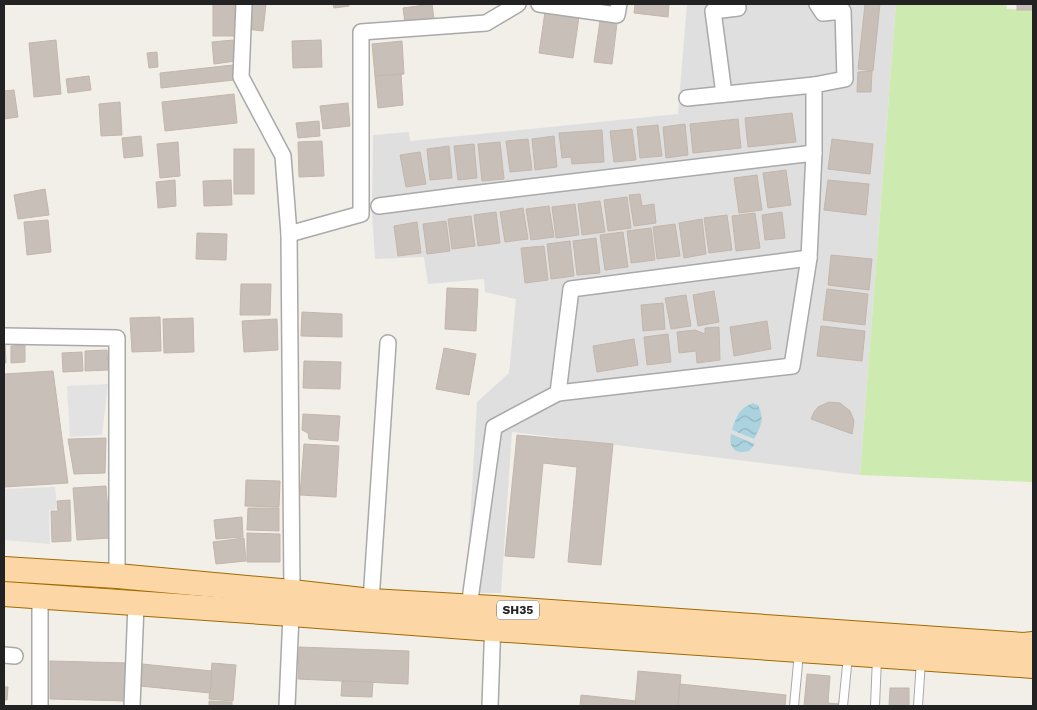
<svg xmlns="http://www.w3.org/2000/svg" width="1037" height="710" font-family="'Work Sans',sans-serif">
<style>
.residential{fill:#e0dfdf}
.grass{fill:#cdebb0}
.parking{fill:#e2e2e2}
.water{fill:url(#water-waves)}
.building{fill:#c7bfb8;stroke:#c4b6ab}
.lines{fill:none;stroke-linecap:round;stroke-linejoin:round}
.lane-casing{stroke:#a9a9a9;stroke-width:10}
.street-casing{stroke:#a9a9a9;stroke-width:18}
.primary-casing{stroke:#a06b00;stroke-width:26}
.lane{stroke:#fff;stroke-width:8}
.street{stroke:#fff;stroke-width:15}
.primary{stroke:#fcd6a4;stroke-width:24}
.labels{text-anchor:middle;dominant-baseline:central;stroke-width:4;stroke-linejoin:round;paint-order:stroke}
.shield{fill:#fff;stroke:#646464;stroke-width:1}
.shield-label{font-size:12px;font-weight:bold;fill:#222}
</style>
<defs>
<pattern id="water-waves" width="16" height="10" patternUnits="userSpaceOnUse" patternTransform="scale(1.25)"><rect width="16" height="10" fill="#aad3df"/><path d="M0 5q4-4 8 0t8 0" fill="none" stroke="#92b5bf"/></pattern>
</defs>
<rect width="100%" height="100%" fill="#f2efe9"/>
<polygon class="residential" points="687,4 896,4 860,475 512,432 501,593 466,593 477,402 509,373 516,299 485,292 484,279 428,284 424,257 375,259 372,213 373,135 409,132 410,141 678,114"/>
<polygon class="grass" points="896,4 1006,4 1007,9 1033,10 1033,482 860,475"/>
<g class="parking">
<polygon points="108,384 102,435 70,437 67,386"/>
<polygon points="55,487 57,509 49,510 50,544 4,540 4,489"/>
</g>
<g class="water">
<path d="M753,403L758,405C765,420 761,425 754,439L732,430C737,416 738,409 753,403Z"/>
<path d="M731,434L755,444L749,451C736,455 728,448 731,434Z"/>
</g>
<g class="building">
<rect x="213" y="4" width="22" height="32"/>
<polygon points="249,4 266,4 263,31 246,29"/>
<polygon points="333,4 349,4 349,6 334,8"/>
<polygon points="432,4 434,19 405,23 403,8"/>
<polygon points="635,4 669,4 668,17 634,13"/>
<polygon points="865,4 880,4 873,71 858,69"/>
<rect x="1017" y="4" width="16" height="6"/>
<polygon points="545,12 579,17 573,58 539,53"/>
<polygon points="600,21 617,23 612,64 594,62"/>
<polygon points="56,40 61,94 34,97 29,43"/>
<polygon points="233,40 236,61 214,64 212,42"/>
<polygon points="321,40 322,67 293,68 292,41"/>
<polygon points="402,41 404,74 375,76 372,44"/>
<polygon points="157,52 158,67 149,68 147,53"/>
<polygon points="233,65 234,80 161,88 160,73"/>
<polygon points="872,71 871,92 857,92 858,72"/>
<polygon points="401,74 403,105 378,108 375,76"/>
<polygon points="89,76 91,90 68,93 66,79"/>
<polygon points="14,90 18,117 4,119 4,91"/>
<polygon points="234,94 237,123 165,131 162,102"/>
<polygon points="120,102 122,135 101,136 99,104"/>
<polygon points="348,103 350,126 323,129 320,106"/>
<polygon points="792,113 796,142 748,147 745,118"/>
<polygon points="738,119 741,148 693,153 690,124"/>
<polygon points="319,121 320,136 298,138 296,123"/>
<polygon points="685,124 688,155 666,158 663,127"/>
<polygon points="658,125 662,156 640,158 637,127"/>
<polygon points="632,129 636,160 614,162 610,131"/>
<polygon points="602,130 604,162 572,164 571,157 562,158 559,133"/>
<polygon points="141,136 143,156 124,158 122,138"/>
<polygon points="554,136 557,167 535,170 532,139"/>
<polygon points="528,139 532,170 510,172 506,141"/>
<polygon points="832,139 873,144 870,174 828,169"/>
<polygon points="322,141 324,176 299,177 298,142"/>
<polygon points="178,142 180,176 160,178 157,144"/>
<polygon points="500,142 504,179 482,181 478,144"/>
<polygon points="474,144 477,178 458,180 454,146"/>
<polygon points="449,146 452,178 430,180 427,149"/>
<rect x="234" y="149" width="20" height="45"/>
<polygon points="420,152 426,184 406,187 400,155"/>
<polygon points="786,170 791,205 768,208 763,173"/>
<polygon points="757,175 762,210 739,213 734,178"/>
<polygon points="175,180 176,206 158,208 156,182"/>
<polygon points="231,180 232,205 204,206 203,181"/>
<polygon points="828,180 869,184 866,215 824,210"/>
<polygon points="45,189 49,215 18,219 14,195"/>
<polygon points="640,194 642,206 654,204 656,223 634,226 629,195"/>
<polygon points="627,197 631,228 608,231 604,200"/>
<polygon points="600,201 605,232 582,235 578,204"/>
<polygon points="575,204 579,235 556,238 552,207"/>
<polygon points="549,206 554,237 531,240 526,209"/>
<polygon points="523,208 528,239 505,242 500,212"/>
<polygon points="496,212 500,243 478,246 474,215"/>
<polygon points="782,212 785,238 765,240 762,215"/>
<polygon points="755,213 760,248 736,251 732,216"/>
<polygon points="727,215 732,250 709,253 704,218"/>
<polygon points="471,216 475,246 452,249 448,219"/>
<polygon points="702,219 706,254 684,258 679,223"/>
<polygon points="48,220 51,252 27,255 24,222"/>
<polygon points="446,221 450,251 427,254 423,224"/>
<polygon points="417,222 421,253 398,256 394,226"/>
<polygon points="675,224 680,256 657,259 653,227"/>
<polygon points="651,228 655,260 631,263 627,231"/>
<polygon points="623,232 628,267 605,270 600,235"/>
<polygon points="197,233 227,234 226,260 196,259"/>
<polygon points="596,238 600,273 577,275 573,241"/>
<polygon points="570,241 574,276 551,279 547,244"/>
<polygon points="544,246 548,280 525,283 521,248"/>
<polygon points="831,255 872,259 869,290 828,285"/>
<polygon points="241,284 271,284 270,315 240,315"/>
<polygon points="447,288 478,289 476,331 445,329"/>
<polygon points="827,289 868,294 865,325 823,320"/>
<polygon points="714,291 719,322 698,326 693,295"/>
<polygon points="686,295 691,326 671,329 665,298"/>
<polygon points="663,303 665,329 643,331 641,305"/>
<polygon points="302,312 342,314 342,337 301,336"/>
<polygon points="160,317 161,351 132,352 130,318"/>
<polygon points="193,318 194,352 164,353 163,319"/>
<polygon points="277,319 278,350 244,352 242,321"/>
<polygon points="767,321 771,349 734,356 730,327"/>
<polygon points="821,326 865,331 862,361 817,356"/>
<polygon points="719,327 720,360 697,363 696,351 679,353 677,332 695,330 705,334 705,328"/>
<polygon points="668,334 671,362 647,365 644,337"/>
<polygon points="634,339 638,365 597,372 593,346"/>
<polygon points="4,342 5,342 6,363 4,363"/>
<polygon points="25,345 25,362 11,363 11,346"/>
<polygon points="444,348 476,354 469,395 436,389"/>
<polygon points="107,350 108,370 85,371 85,351"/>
<polygon points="82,352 83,371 63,372 62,353"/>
<polygon points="304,361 341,362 340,389 303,388"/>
<polygon points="53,371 68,483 4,487 4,374"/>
<polygon points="829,402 840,403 850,411 854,421 852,434 811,419 814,412 818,407"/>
<polygon points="303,414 340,416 338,441 309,439 308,433 302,430"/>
<polygon points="517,435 613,444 601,565 568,562 577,467 543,463 534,558 505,556"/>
<polygon points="106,438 105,473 74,474 68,439"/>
<polygon points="304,444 339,446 336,497 300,495"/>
<polygon points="246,480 280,481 279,507 245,506"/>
<polygon points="106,486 110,538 77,540 73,488"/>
<polygon points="70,500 71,541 52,542 51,511 58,511 57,501"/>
<polygon points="248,508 279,508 279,531 247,530"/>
<polygon points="242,517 243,537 216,539 214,520"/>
<polygon points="247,533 280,534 280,562 247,562"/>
<polygon points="244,538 246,561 216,564 213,542"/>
<polygon points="299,647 409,651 408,684 298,679"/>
<polygon points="50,661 128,663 127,701 50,699"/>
<polygon points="212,663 236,665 233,701 209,699"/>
<polygon points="142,664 212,671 210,693 140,686"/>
<polygon points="638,671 681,675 678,706 635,706"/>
<polygon points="807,674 830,676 828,703 839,704 839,706 804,706"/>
<polygon points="342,681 373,682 372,697 341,696"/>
<polygon points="680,684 786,695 785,706 678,706"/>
<polygon points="4,687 8,687 7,700 4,700"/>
<polygon points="890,688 909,688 909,706 889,706"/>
<polygon points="581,695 636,701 635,706 580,706"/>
<polygon points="209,701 232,702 232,706 209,706"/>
</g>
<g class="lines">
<defs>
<g id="lane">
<polyline points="794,706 799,653"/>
<polyline points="843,706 848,656"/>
<polyline points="875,706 877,658"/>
<polyline points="918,706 921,661"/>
</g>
<g id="street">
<polyline points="244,4 241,77 283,156 289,234 292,592 287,706"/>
<polyline points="539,4 617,15 619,4"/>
<polyline points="724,94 713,11 738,8 737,4"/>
<polyline points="687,98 814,85 845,79 843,11 823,13 817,4"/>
<polyline points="379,206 455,196 814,153"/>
<polyline points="289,234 361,214 361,32 486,23 518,4"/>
<polyline points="4,336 117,338 117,576"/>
<polyline points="558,393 571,289 809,258"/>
<polyline points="371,601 388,343"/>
<polyline points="469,607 494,427 558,393 792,366 809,258 814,153 814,85"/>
<polyline points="4,655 15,656"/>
<polyline points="40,706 40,597"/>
<polyline points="132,706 136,604"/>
<polyline points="490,706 493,620"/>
</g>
<g id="primary">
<polyline points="4,569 117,576 292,592 371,601 494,608 1024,645 1033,644"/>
<polyline points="4,594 291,614 493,629 1033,666"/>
</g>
</defs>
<use href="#lane" class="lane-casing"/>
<use href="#street" class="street-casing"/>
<use href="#primary" class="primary-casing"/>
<use href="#lane" class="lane"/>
<use href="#street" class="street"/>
<use href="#primary" class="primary"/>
</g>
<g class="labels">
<rect class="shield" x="497" y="600.5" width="42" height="19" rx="4"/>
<g class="shield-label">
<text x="518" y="610">SH35</text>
</g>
</g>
<rect width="1037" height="710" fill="none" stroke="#222222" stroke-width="10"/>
</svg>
